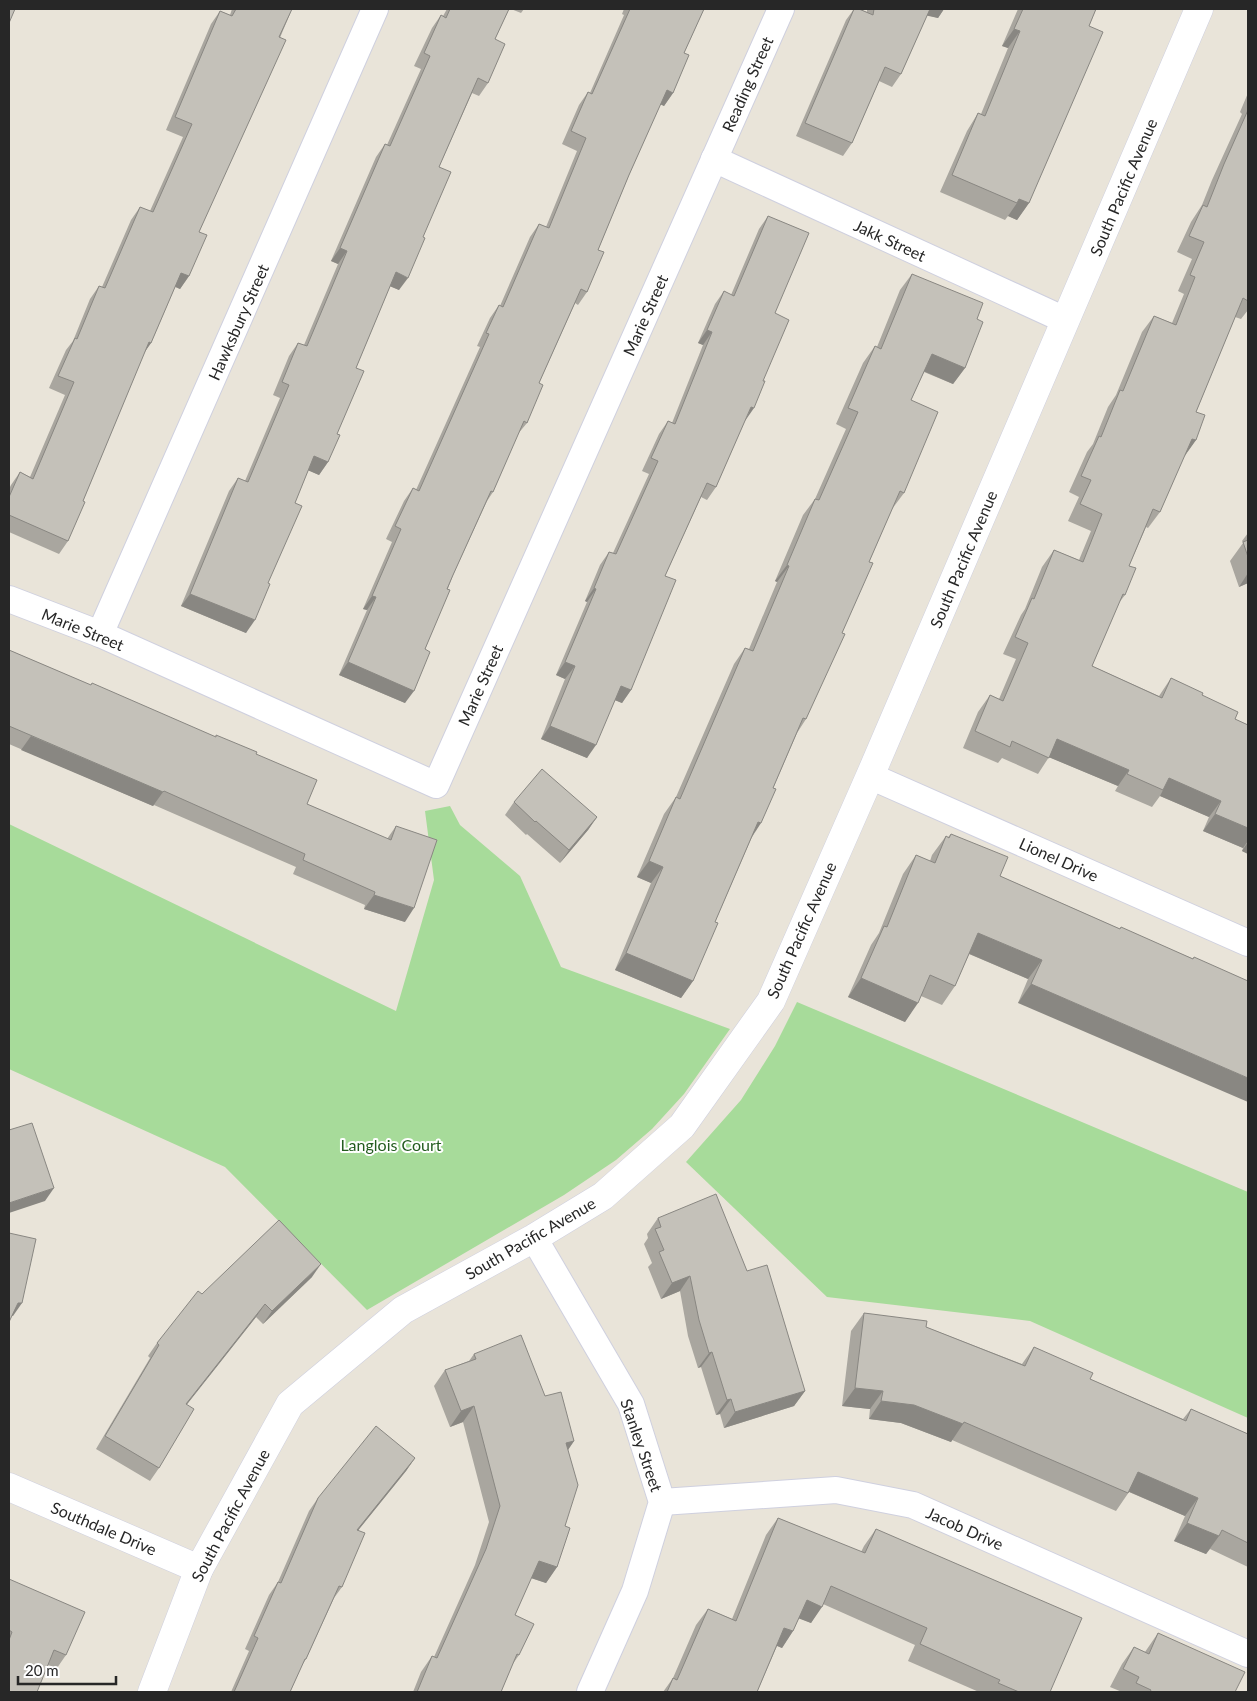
<svg xmlns="http://www.w3.org/2000/svg" width="1257" height="1701" font-family="Lato,sans-serif">
<style>
.green{fill:#a7db9a}
.lines{fill:none;stroke-linecap:round;stroke-linejoin:round}
.street-casing{stroke:#cfd0df;stroke-width:28}
.secondary-casing{stroke:#cfd0df;stroke-width:29}
.street{stroke:#fff;stroke-width:26}
.secondary{stroke:#fff;stroke-width:28}
.wall{fill:#a9a69f}
.shaded-wall{fill:#898782}
.building{fill:#c4c1b9;stroke:#898782}
.labels{text-anchor:middle;dominant-baseline:central;stroke-width:4;stroke-linejoin:round;paint-order:stroke}
.street-label{font-size:16px;fill:#272727;stroke:#fff}
.park-label{font-size:16px;fill:#235c1f;stroke:#fff}
</style>
<rect width="100%" height="100%" fill="#e9e4d9"/>
<g class="green">
<polygon points="450,806 460,825 520,876 561,967 730,1029 684,1094 652,1129 616,1160 564,1195 367,1310 225,1167 9,1069 9,824 396,1011 434,880 425,811"/>
<polygon points="797,1002 1248,1192 1248,1418 1030,1321 827,1297 686,1162 741,1100 775,1046"/>
</g>
<g class="lines">
<defs>
<g id="street">
<polyline points="714,159 1065,320"/>
<polyline points="9,599 100,634 436,785 781,9"/>
<polyline points="100,634 375,9"/>
<polyline points="870,776 1248,943"/>
<polyline points="534,1238 631,1404 662,1502 635,1591 590,1692"/>
<polyline points="662,1502 836,1490 913,1505 1248,1654"/>
</g>
<g id="secondary">
<polyline points="9,1487 199,1569"/>
<polyline points="152,1692 199,1569 290,1404 403,1310 534,1238 603,1196 682,1126 771,1001 870,776 1199,9"/>
</g>
</defs>
<use href="#street" class="street-casing"/>
<use href="#secondary" class="secondary-casing"/>
<use href="#street" class="street"/>
<use href="#secondary" class="secondary"/>
</g>
<g class="wall">
<polygon points="232,9 292,9 199,232 189,276 180,289 175,287 151,343 144,352 83,501 68,541 59,554 9,532 9,489 11,485 20,472 30,477 65,395 49,388 66,350 73,341 90,299 99,286 102,287 131,220 140,207 150,211 183,137 166,130 211,24 220,11 230,15"/>
<polygon points="447,9 509,9 495,39 488,83 479,96 472,93 439,167 399,290 390,286 356,368 328,462 319,475 308,470 295,503 246,633 181,606 229,491 238,478 245,481 280,398 273,395 289,356 298,343 304,345 338,264 331,261 376,157 385,144 387,145 421,69 414,66 432,28 441,15 443,16"/>
<polygon points="511,9 524,9 521,13"/>
<polygon points="624,9 704,9 684,53 673,93 664,106 660,104 629,175 598,250 587,292 578,305 575,303 539,383 527,423 517,435 493,492 487,501 453,575 405,703 339,675 367,610 363,609 392,542 386,539 404,501 413,488 416,490 480,347 477,346 490,318 499,305 500,306 530,237 539,224 546,227 577,151 562,144 579,105 588,92 590,93 624,15 622,14"/>
<polygon points="854,9 859,9 867,12 867,9 944,9 938,18 927,15 901,74 892,87 879,81 852,143 843,156 796,136 846,20"/>
<polygon points="1018,9 1096,9 1089,26 1029,203 1017,220 1008,216 1005,220 940,192 967,131 978,113 981,114 1008,48 1002,46"/>
<polygon points="1248,93 1248,310 1241,319 1235,317 1196,412 1196,440 1184,456 1160,512 1148,528 1146,527 1129,566 1125,595 1118,604 1092,666 1159,696 1171,678 1202,695 1235,719 1248,725 1248,854 1242,851 1243,848 1203,831 1209,817 1160,796 1152,807 1115,791 1118,786 1049,757 1038,774 1002,758 998,763 963,748 978,712 990,695 999,699 1016,659 1003,654 1021,615 1025,609 1042,567 1054,550 1079,560 1091,531 1068,521 1079,497 1069,492 1087,452 1093,444 1108,407 1116,395 1142,332 1154,316 1172,323 1184,294 1178,291 1192,259 1177,252 1191,222 1202,205 1212,180 1242,114 1240,112"/>
<polygon points="768,216 775,313 745,420 716,487 707,500 701,497 665,576 631,690 622,703 615,700 587,758 541,739 565,679 556,675 587,602 585,601 600,565 609,552 613,553 649,474 642,471 659,434 668,421 672,423 703,345 698,343 715,304 724,291 731,295 759,229"/>
<polygon points="912,274 977,319 965,368 953,384 924,372 911,400 904,493 892,509 869,562 842,633 806,719 797,733 715,922 693,981 681,998 615,970 651,883 637,877 664,814 676,797 734,664 745,648 749,649 777,582 775,581 803,515 815,499 846,429 836,424 863,363 875,346 877,347 900,290"/>
<polygon points="1248,533 1248,583 1239,587 1230,561 1243,543 1242,541"/>
<polygon points="9,650 90,685 256,754 307,804 387,839 396,826 405,922 364,909 365,905 293,874 296,867 154,805 153,806 9,744"/>
<polygon points="514,802 597,817 588,830 560,863 527,834 526,835 505,815"/>
<polygon points="951,834 1000,876 1120,929 1248,981 1018,1003 1028,979 969,954 955,986 942,1005 921,996 905,1022 848,997 871,945 879,933 903,874 916,855 930,861 932,855 946,836 948,837"/>
<polygon points="658,1218 747,1271 805,1391 794,1406 724,1428 720,1414 716,1415 701,1367 698,1368 688,1336 680,1291 661,1299 648,1267 652,1263 644,1244 648,1238 647,1234"/>
<polygon points="312,1277 263,1324 256,1317 186,1405 159,1468 150,1481 96,1449 150,1358 148,1356 157,1343 202,1294"/>
<polygon points="864,1313 926,1327 1022,1364 1034,1347 1090,1379 1183,1419 1191,1409 1248,1434 1248,1567 1210,1549 1206,1554 1174,1541 1185,1516 1129,1492 1116,1511 952,1440 951,1442 901,1423 869,1419 870,1409 842,1406 851,1331"/>
<polygon points="474,1354 545,1396 574,1441 568,1450 565,1526 557,1567 546,1583 531,1578 515,1615 519,1655 512,1665 501,1692 413,1692 421,1672 432,1656 434,1657 475,1565 489,1522 463,1422 450,1427 434,1386 445,1370 469,1361"/>
<polygon points="415,1458 406,1471 358,1530 342,1587 334,1598 306,1659 302,1665 290,1692 231,1692 249,1651 245,1649 269,1595 278,1582 309,1511 318,1498"/>
<polygon points="778,1518 861,1552 864,1546 876,1529 1050,1692 979,1692 908,1661 915,1645 823,1604 811,1623 799,1618 793,1631 782,1648 777,1646 757,1692 663,1692 673,1678 696,1625 708,1609 732,1619 766,1535"/>
<polygon points="9,1579 66,1655 57,1668 48,1665 9,1692"/>
<polygon points="1158,1633 1235,1692 1122,1692 1110,1687 1122,1664 1134,1647 1145,1652"/>
</g>
<g class="shaded-wall">
<polygon points="928,9 944,9 938,18 924,15"/>
<polygon points="1014,29 1020,31 1008,48 1002,46"/>
<polygon points="667,90 673,93 664,106 658,103"/>
<polygon points="1019,199 1029,203 1017,220 1008,216 1017,203"/>
<polygon points="340,248 347,251 338,264 331,261"/>
<polygon points="396,272 408,278 399,290 387,285"/>
<polygon points="181,273 189,276 180,289 172,285"/>
<polygon points="707,330 712,332 703,345 698,343"/>
<polygon points="149,342 151,343 142,356"/>
<polygon points="932,354 965,368 953,384 921,370"/>
<polygon points="751,407 754,408 745,421"/>
<polygon points="1192,439 1196,440 1184,457"/>
<polygon points="314,456 328,462 319,475 305,469"/>
<polygon points="787,565 789,566 777,582 775,581"/>
<polygon points="1248,573 1248,583 1239,587"/>
<polygon points="594,588 596,589 587,602 585,601"/>
<polygon points="190,594 255,620 246,633 181,606"/>
<polygon points="372,596 376,597 367,610 363,609"/>
<polygon points="348,662 414,691 405,703 339,675"/>
<polygon points="565,662 575,666 565,679 556,675"/>
<polygon points="621,686 631,690 622,703 612,699"/>
<polygon points="550,726 596,745 587,758 541,739"/>
<polygon points="31,736 163,792 153,806 21,750"/>
<polygon points="1057,739 1129,770 1118,786 1046,756"/>
<polygon points="1169,778 1221,801 1209,817 1160,796"/>
<polygon points="1215,814 1248,828 1248,841 1243,848 1203,831"/>
<polygon points="597,817 588,830 560,863 569,850"/>
<polygon points="758,822 761,823 750,840"/>
<polygon points="1248,842 1248,854 1242,851"/>
<polygon points="649,861 663,867 651,883 637,877"/>
<polygon points="374,895 414,908 405,922 364,909"/>
<polygon points="978,933 1042,960 1028,979 965,952"/>
<polygon points="626,953 693,981 681,998 615,970"/>
<polygon points="861,978 918,1003 905,1022 848,997"/>
<polygon points="1031,984 1248,1078 1248,1102 1018,1003"/>
<polygon points="54,1188 45,1201 9,1213 9,1203"/>
<polygon points="321,1264 312,1277 263,1324 272,1311"/>
<polygon points="690,1276 680,1291 661,1299 672,1283"/>
<polygon points="18,1303 22,1303 13,1316 9,1316"/>
<polygon points="265,1304 256,1317 177,1417 186,1404"/>
<polygon points="712,1352 701,1367 698,1368 709,1353"/>
<polygon points="855,1388 883,1391 870,1409 842,1406"/>
<polygon points="805,1391 794,1406 724,1428 735,1412"/>
<polygon points="731,1399 720,1414 716,1415 727,1400"/>
<polygon points="881,1401 914,1405 963,1424 951,1442 901,1423 869,1419"/>
<polygon points="474,1406 463,1422 450,1427 461,1411"/>
<polygon points="574,1441 563,1457 566,1443"/>
<polygon points="415,1458 406,1471 348,1543 357,1530"/>
<polygon points="1138,1472 1198,1498 1185,1516 1125,1490"/>
<polygon points="1187,1523 1219,1536 1206,1554 1174,1541"/>
<polygon points="539,1561 557,1567 546,1583 528,1577"/>
<polygon points="807,1600 822,1607 811,1623 795,1617"/>
<polygon points="784,1628 793,1631 782,1648 773,1644"/>
</g>
<g class="building">
<polygon points="9,9 15,9 9,23"/>
<polygon points="236,9 292,9 279,37 286,40 199,232 207,235 189,276 181,273 151,343 149,342 83,501 85,502 68,541 9,515 9,497 20,472 33,479 74,382 58,376 75,338 77,339 99,286 105,288 140,207 153,212 192,124 175,117 220,11 232,16"/>
<polygon points="450,9 509,9 495,39 505,44 488,83 478,78 439,167 451,172 423,237 425,238 408,278 396,272 356,368 364,371 337,434 340,435 328,462 314,456 295,503 302,506 268,583 270,584 255,620 190,594 238,478 248,482 289,385 282,382 298,343 307,346 347,251 340,248 385,144 390,146 430,56 424,53 441,15 446,18"/>
<polygon points="630,9 704,9 684,53 689,55 673,93 667,90 629,175 598,250 604,252 587,292 581,289 539,383 543,385 527,423 524,421 493,492 491,491 453,575 447,589 450,590 425,649 430,652 414,691 348,662 376,597 372,596 401,529 395,526 413,488 419,491 489,334 486,333 499,305 503,307 539,224 549,228 586,138 571,131 588,92 592,94"/>
<polygon points="854,9 859,9 873,15 874,9 930,9 901,74 885,67 852,143 805,123"/>
<polygon points="1023,9 1096,9 1089,26 1103,32 1029,203 1019,199 1017,203 952,175 978,113 985,116 1020,31 1014,29"/>
<polygon points="1248,110 1248,301 1243,298 1196,412 1205,415 1196,440 1192,439 1160,512 1153,509 1129,566 1136,568 1125,595 1123,594 1092,666 1162,698 1171,678 1203,693 1202,695 1238,712 1235,719 1248,725 1248,828 1215,814 1221,801 1169,778 1163,790 1127,774 1129,770 1057,739 1049,758 1012,741 1010,747 975,731 990,695 1003,701 1028,643 1015,637 1032,598 1034,599 1054,550 1083,562 1102,514 1080,504 1091,480 1081,476 1099,436 1101,437 1120,390 1123,391 1154,316 1176,325 1195,277 1190,275 1204,242 1189,236 1203,205 1207,207 1224,164"/>
<polygon points="768,216 809,233 775,313 789,320 763,381 765,381 754,408 751,407 716,487 707,483 665,576 676,580 631,690 621,686 596,745 550,726 575,666 565,662 596,589 594,588 609,552 616,554 658,461 651,458 668,421 675,424 712,332 707,330 724,291 734,296"/>
<polygon points="912,274 983,303 977,319 983,322 965,368 932,354 911,400 938,412 904,493 900,491 869,562 873,563 842,633 845,634 806,719 803,718 773,788 776,789 761,823 758,822 715,922 718,923 693,981 626,953 663,867 649,861 676,797 680,799 745,648 753,651 789,566 787,565 815,499 819,500 858,412 848,408 875,346 881,349"/>
<polygon points="1248,540 1248,557 1243,542"/>
<polygon points="9,650 91,685 92,683 216,737 216,735 257,752 256,754 317,780 307,804 391,840 396,826 437,840 414,908 374,895 375,892 303,860 305,854 164,791 163,792 9,726"/>
<polygon points="542,769 597,817 569,850 536,821 535,822 514,802"/>
<polygon points="951,834 1008,857 1000,876 1120,929 1121,927 1193,959 1194,957 1248,981 1248,1078 1031,984 1042,960 978,933 955,986 930,975 918,1003 861,978 884,926 887,927 916,855 935,863 946,836 949,838"/>
<polygon points="32,1123 54,1188 9,1203 9,1130"/>
<polygon points="716,1194 747,1271 767,1265 805,1391 735,1412 731,1399 727,1400 712,1352 709,1353 699,1320 690,1276 672,1283 659,1252 664,1250 655,1229 661,1227 658,1218"/>
<polygon points="279,1220 321,1264 272,1311 265,1304 186,1404 194,1409 159,1468 105,1436 159,1345 157,1343 198,1291 202,1294"/>
<polygon points="9,1233 36,1239 22,1303 18,1303 9,1322"/>
<polygon points="864,1313 927,1321 926,1327 1025,1366 1034,1347 1093,1373 1090,1379 1186,1421 1191,1409 1248,1434 1248,1543 1222,1530 1219,1536 1187,1523 1198,1498 1138,1472 1128,1493 964,1422 963,1424 914,1405 881,1401 883,1391 855,1388"/>
<polygon points="521,1335 545,1396 561,1392 574,1441 566,1443 578,1485 565,1526 570,1528 557,1567 539,1561 515,1615 534,1624 519,1655 517,1654 501,1692 417,1692 432,1656 437,1658 486,1549 500,1506 474,1406 461,1411 445,1370 476,1359 474,1354"/>
<polygon points="376,1426 415,1458 357,1530 365,1533 342,1587 339,1586 306,1659 305,1659 290,1692 234,1692 258,1638 254,1636 278,1582 281,1583 318,1498"/>
<polygon points="778,1518 865,1553 876,1529 1082,1618 1050,1692 1019,1692 998,1683 1000,1680 920,1644 927,1628 831,1586 822,1607 807,1600 793,1631 784,1628 757,1692 667,1692 673,1678 677,1680 708,1609 736,1621"/>
<polygon points="9,1579 85,1612 66,1655 54,1650 37,1692 9,1692 9,1640 12,1632 9,1630"/>
<polygon points="1158,1633 1245,1672 1235,1692 1150,1692 1151,1690 1136,1683 1139,1677 1123,1669 1134,1647 1149,1654"/>
</g>
<g class="labels">
<g class="street-label">
<text transform="translate(747 84) rotate(-66)">Reading Street</text>
<text transform="translate(1123 187) rotate(-67)">South Pacific Avenue</text>
<text transform="translate(890 240) rotate(25)">Jakk Street</text>
<text transform="translate(645 315) rotate(-66)">Marie Street</text>
<text transform="translate(238 322) rotate(-66)">Hawksbury Street</text>
<text transform="translate(963 559) rotate(-67)">South Pacific Avenue</text>
<text transform="translate(83 629) rotate(22)">Marie Street</text>
<text transform="translate(480 685) rotate(-66)">Marie Street</text>
<text transform="translate(1059 859) rotate(24)">Lionel Drive</text>
<text transform="translate(801 930) rotate(-66)">South Pacific Avenue</text>
<text transform="translate(530 1238) rotate(-30)">South Pacific Avenue</text>
<text transform="translate(642 1445) rotate(71)">Stanley Street</text>
<text transform="translate(230 1515) rotate(-62)">South Pacific Avenue</text>
<text transform="translate(104 1528) rotate(23)">Southdale Drive</text>
<text transform="translate(965 1528) rotate(24)">Jacob Drive</text>
</g>
<g class="park-label">
<text x="391" y="1144">Langlois Court</text>
</g>
</g>
<rect width="1257" height="1701" fill="none" stroke="#272727" stroke-width="20"/>
<path d="M18 1676v8h98v-8" fill="none" stroke="#272727" stroke-width="2.5"/>
<text x="25" y="1676" font-size="15" fill="#272727" stroke="#ffffff" stroke-width="4" paint-order="stroke">20 m</text>
</svg>
